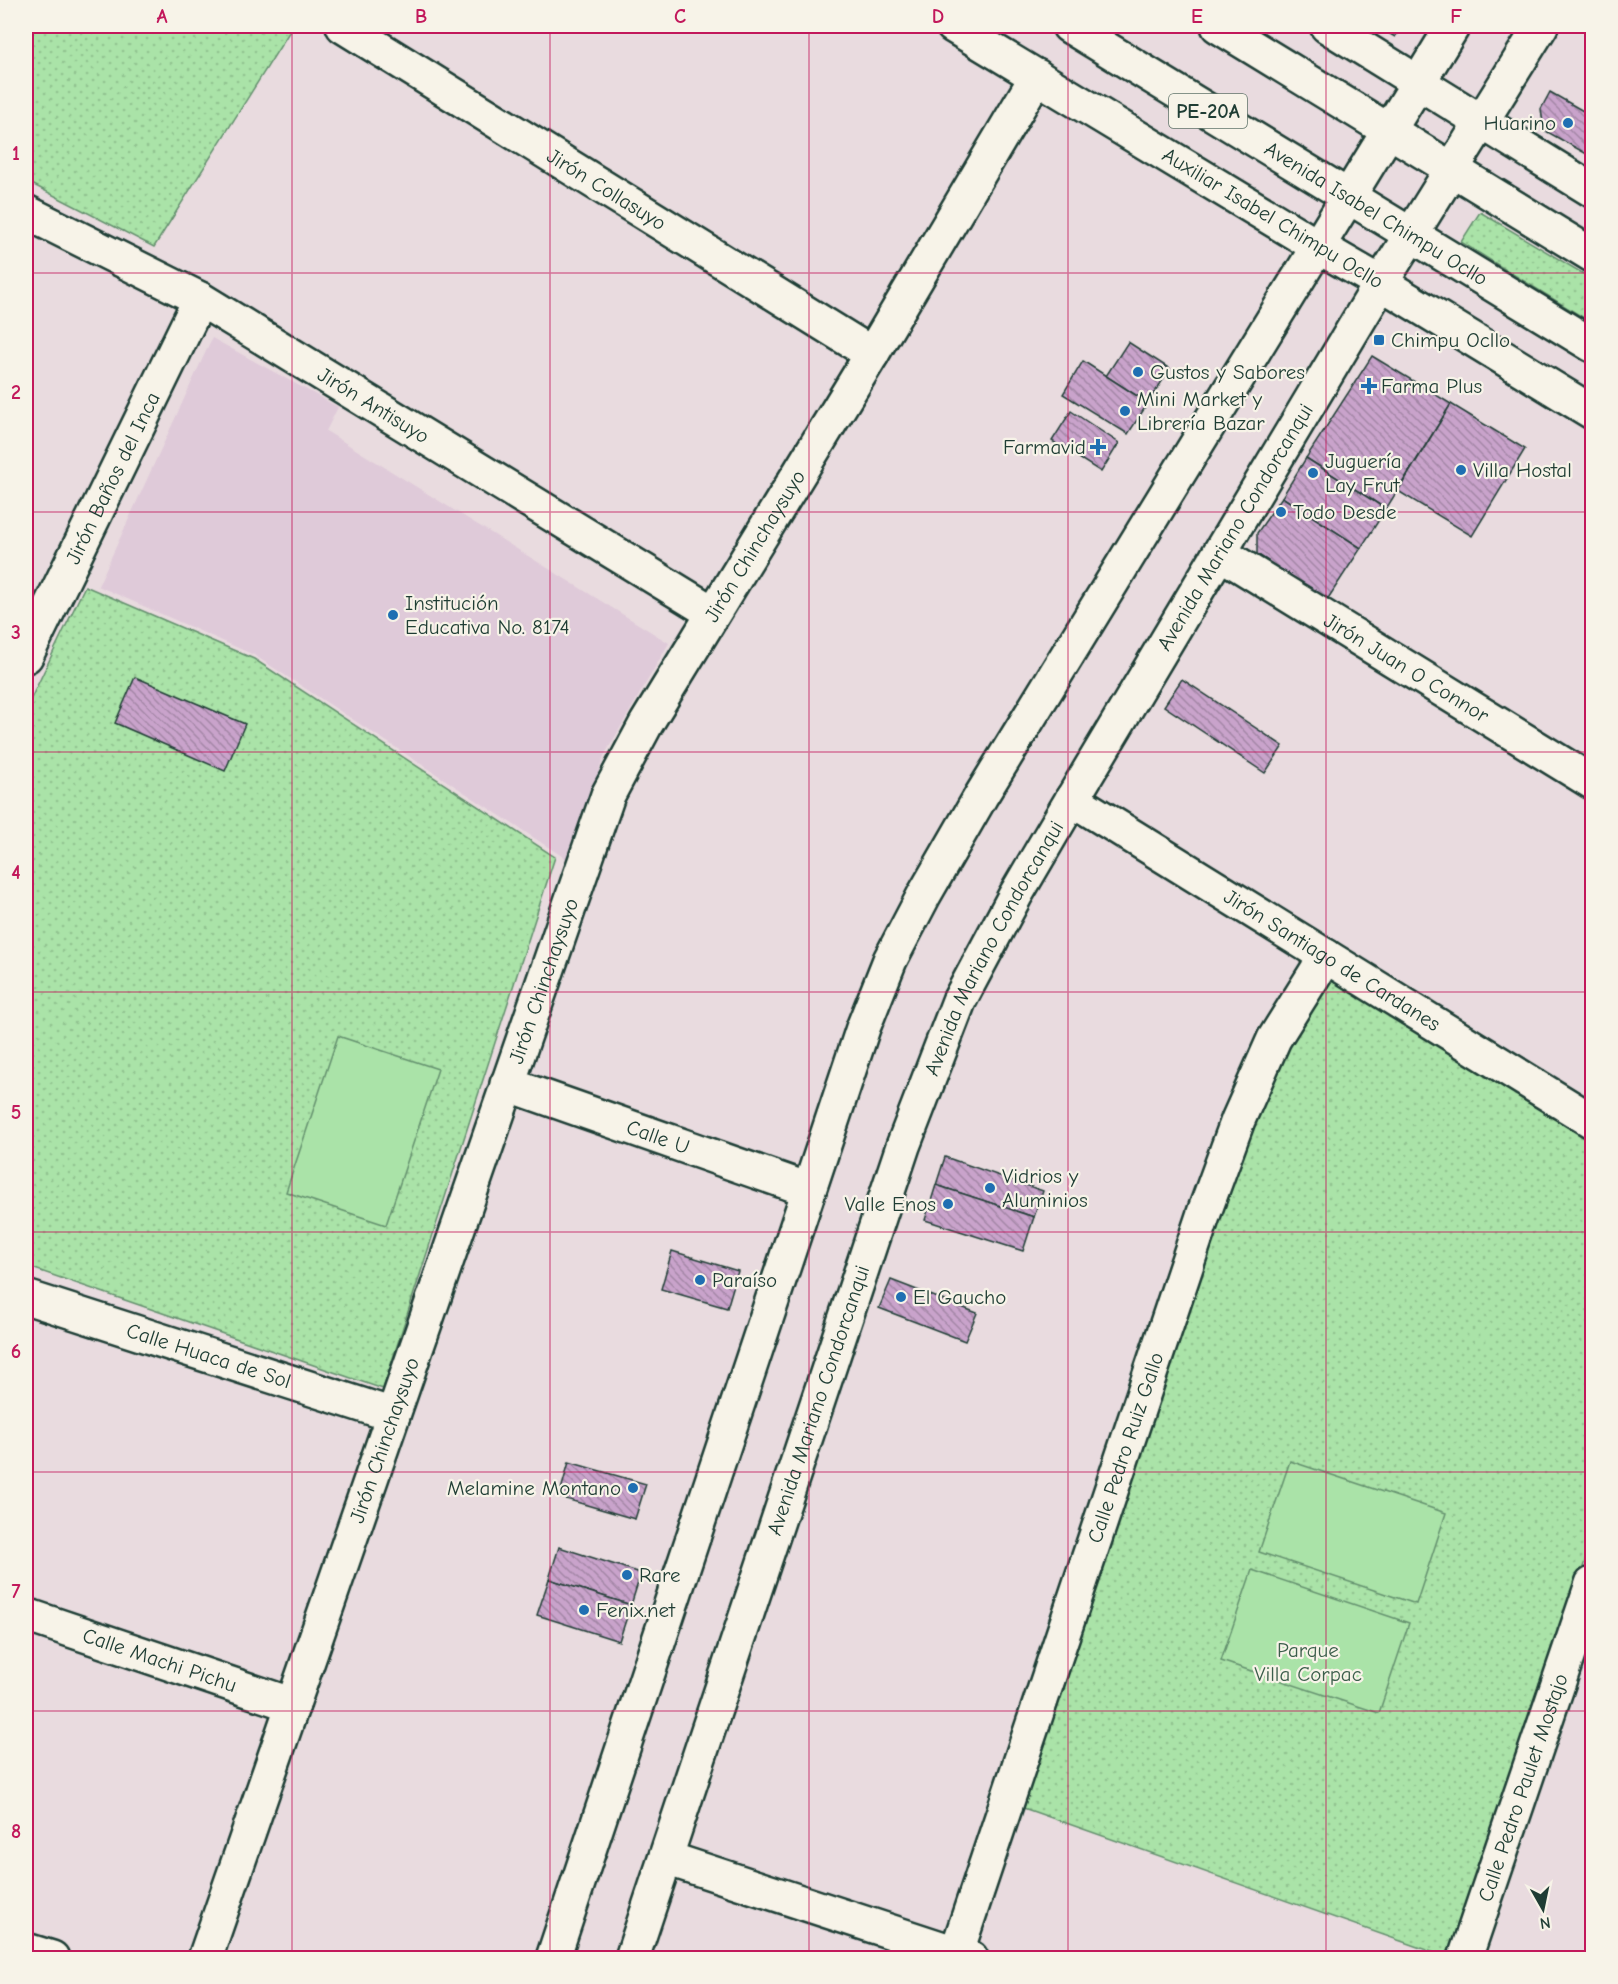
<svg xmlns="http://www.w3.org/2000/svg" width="1618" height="1984" font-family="'Comic Neue',sans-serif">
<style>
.built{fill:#dfcad9}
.green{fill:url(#green-dots);stroke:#64906e;stroke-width:1.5}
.pitch{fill:#aae3a8;stroke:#64906e;stroke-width:1.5}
.building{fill:url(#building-back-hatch);stroke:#1f3d34;stroke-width:1.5}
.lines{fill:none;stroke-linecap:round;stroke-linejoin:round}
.street-casing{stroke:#1f3d34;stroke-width:38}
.secondary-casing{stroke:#1f3d34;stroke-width:38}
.primary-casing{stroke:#1f3d34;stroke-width:38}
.street{stroke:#f7f3e8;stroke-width:33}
.secondary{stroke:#f7f3e8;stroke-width:33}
.primary{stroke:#f7f3e8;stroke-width:33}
.grid{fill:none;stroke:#c2185b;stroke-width:1.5;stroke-opacity:0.55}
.poi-dot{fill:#1f6fb2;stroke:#f7f3e8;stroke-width:2}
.labels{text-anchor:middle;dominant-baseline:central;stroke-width:4.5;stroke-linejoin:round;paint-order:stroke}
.shield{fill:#f7f3e8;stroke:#60746a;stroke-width:1.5}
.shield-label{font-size:20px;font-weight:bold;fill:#1f3d34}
.poi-label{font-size:21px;fill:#1f3d34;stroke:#f7f3e8;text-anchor:start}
.street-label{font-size:21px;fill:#1f3d34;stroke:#f7f3e8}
.park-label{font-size:21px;fill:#3b5e4b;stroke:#f7f3e8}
.neatline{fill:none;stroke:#c2185b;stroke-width:2}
.grid-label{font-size:20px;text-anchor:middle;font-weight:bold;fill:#c2185b}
</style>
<defs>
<pattern id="green-dots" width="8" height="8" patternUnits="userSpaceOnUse" patternTransform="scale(1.5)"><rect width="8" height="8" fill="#aae3a8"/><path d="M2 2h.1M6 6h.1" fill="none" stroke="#92c491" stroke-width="1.8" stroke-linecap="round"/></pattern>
<pattern id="building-back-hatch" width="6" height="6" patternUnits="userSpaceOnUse" patternTransform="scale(1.5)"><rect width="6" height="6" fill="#c9a3cb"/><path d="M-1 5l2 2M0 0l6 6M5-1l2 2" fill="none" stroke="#a386a6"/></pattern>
</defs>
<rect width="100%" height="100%" fill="#e9dbdf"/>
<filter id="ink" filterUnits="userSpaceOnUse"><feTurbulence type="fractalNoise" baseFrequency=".0167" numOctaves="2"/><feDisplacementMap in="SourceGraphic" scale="12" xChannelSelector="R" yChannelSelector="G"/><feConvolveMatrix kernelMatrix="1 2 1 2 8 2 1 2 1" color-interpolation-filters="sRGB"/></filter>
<g filter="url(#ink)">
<polygon class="built" points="212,338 338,407 326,431 669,643 604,756 568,860 254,655 98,586"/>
<g class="green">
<polygon points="26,26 293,26 154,247 26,181"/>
<polygon points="1480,212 1592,279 1592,323 1461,242"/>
<polygon points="85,586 254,659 555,857 383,1389 26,1266 26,709"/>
<polygon points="1332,973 1592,1140 1592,1541 1449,1958 1015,1805 1248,1128 1294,1033"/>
</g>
<g class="pitch">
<polygon points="338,1036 438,1069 386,1225 286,1192"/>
<polygon points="1290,1461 1446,1513 1416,1604 1259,1552"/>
<polygon points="1252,1570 1409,1623 1379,1713 1221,1661"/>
</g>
<g class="building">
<polygon points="1376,26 1402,26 1395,37"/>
<polygon points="1550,92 1592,116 1592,157 1544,130 1541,109"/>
<polygon points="1128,342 1170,369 1148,403 1106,376"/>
<polygon points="1372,356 1451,404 1386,509 1306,458"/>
<polygon points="1083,361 1148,403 1128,434 1063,394"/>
<polygon points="1451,404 1525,449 1472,536 1398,491"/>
<polygon points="1071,411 1119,443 1101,472 1052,441"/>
<polygon points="1306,458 1386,509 1361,548 1282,497"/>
<polygon points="1282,497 1361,548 1327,600 1257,554 1257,533"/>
<polygon points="135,677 245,724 225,771 115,723"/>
<polygon points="1182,679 1283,746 1265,773 1164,706"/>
<polygon points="945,1157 1043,1191 1034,1217 936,1185"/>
<polygon points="936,1185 1034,1217 1023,1251 925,1220"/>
<polygon points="672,1251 738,1271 727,1308 661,1289"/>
<polygon points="891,1280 977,1313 965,1341 879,1308"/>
<polygon points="569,1462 646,1484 635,1519 559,1497"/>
<polygon points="559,1547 641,1573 631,1605 549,1579"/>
<polygon points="549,1579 631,1605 619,1641 537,1615"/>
</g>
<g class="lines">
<defs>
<g id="street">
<path id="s1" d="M343,26L872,354"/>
<polyline points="953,26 1317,246"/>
<polyline points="1327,26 1592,190"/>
<path id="s2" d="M26,212L200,299L713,613"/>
<path id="s3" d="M1220,553L1592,782"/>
<path id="s4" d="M26,656L200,299"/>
<path id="s5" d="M1072,799L1592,1121"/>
<path id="s6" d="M507,1084L809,1190"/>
<path id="s7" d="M26,1297L393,1415"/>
<path id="s8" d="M26,1615L293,1705"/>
<polyline points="666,1858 971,1958"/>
<polyline points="26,1950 52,1958"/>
<path id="s9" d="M956,1954L1205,1210L1238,1120L1274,1039L1326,956"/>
<path id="s10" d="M205,1958L608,795L646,724L872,354L1037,76"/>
<path id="s11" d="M1465,1958L1592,1584"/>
</g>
<g id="secondary">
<polyline points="1317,246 1381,283 1592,412"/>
<polyline points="553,1958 863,1028 890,960 924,895 981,796 1453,26"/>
<path id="s12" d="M632,1958L903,1146L959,1001L1015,896L1059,821L1381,283L1541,26"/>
</g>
<g id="primary">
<path id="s13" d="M1069,26L1592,345"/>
<polyline points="1218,26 1592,255"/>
</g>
</defs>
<use href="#street" class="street-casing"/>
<use href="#secondary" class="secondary-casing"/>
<use href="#primary" class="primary-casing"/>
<use href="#street" class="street"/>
<use href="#secondary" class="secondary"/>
<use href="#primary" class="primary"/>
</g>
</g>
<path class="grid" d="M292,26V1958M550,26V1958M809,26V1958M1068,26V1958M1326,26V1958M26,273H1592M26,512H1592M26,752H1592M26,992H1592M26,1232H1592M26,1472H1592M26,1711H1592"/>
<g class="poi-dot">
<circle cx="1568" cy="123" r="6"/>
<rect x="1373" y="334" width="12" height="12" rx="3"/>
<circle cx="1138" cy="372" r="6"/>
<path d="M1366 377h6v6h6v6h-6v6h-6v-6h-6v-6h6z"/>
<circle cx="1125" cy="411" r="6"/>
<path d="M1095 438h6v6h6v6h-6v6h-6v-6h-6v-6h6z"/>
<circle cx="1461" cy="470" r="6"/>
<circle cx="1313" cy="473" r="6"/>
<circle cx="1281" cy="512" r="6"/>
<circle cx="393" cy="615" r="6"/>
<circle cx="990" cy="1188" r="6"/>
<circle cx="948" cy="1204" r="6"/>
<circle cx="700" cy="1280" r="6"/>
<circle cx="901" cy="1297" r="6"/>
<circle cx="633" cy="1488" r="6"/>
<circle cx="627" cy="1575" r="6"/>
<circle cx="584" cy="1610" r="6"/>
</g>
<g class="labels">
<rect class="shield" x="1169" y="94" width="78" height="34" rx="4.5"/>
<g class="shield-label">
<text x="1208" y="111">PE-20A</text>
</g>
<g class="poi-label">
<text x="1556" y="123" text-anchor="end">Huarino</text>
<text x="1391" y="340">Chimpu Ocllo</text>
<text x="1150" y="372">Gustos y Sabores</text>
<text x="1381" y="386">Farma Plus</text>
<text x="1137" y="399">Mini Market y<tspan x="1137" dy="24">Librería Bazar</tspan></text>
<text x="1086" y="447" text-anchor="end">Farmavid</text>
<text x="1325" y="461">Juguería<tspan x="1325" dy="24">Lay Frut</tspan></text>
<text x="1473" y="470">Villa Hostal</text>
<text x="1293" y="512">Todo Desde</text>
<text x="405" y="603">Institución<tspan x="405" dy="24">Educativa No. 8174</tspan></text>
<text x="1002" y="1176">Vidrios y<tspan x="1002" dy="24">Aluminios</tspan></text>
<text x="936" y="1204" text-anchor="end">Valle Enos</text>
<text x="712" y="1280">Paraíso</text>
<text x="913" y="1297">El Gaucho</text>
<text x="621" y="1488" text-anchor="end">Melamine Montano</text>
<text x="639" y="1575">Rare</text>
<text x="596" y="1610">Fenix.net</text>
</g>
<g class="street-label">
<text stroke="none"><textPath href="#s1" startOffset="310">Jirón Collasuyo</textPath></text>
<text stroke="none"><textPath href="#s13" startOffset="360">Avenida Isabel Chimpu Ocllo</textPath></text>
<text transform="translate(1273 218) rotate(31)">Auxiliar Isabel Chimpu Ocllo</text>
<text stroke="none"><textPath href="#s2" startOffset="398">Jirón Antisuyo</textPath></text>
<text stroke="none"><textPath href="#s4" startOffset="198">Jirón Baños del Inca</textPath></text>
<text stroke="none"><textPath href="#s12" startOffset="1560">Avenida Mariano Condorcanqui</textPath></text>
<text stroke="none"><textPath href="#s10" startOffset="1520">Jirón Chinchaysuyo</textPath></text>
<text stroke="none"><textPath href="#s3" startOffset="219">Jirón Juan O Connor</textPath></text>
<text stroke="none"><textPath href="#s12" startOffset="1074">Avenida Mariano Condorcanqui</textPath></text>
<text stroke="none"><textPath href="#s5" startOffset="306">Jirón Santiago de Cardanes</textPath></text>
<text stroke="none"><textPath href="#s10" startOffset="1034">Jirón Chinchaysuyo</textPath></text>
<text stroke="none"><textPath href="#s6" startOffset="160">Calle U</textPath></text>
<text stroke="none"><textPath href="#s7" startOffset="192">Calle Huaca de Sol</textPath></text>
<text stroke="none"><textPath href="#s12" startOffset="588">Avenida Mariano Condorcanqui</textPath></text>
<text stroke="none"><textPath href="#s10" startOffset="548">Jirón Chinchaysuyo</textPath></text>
<text stroke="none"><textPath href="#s9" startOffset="534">Calle Pedro Ruiz Gallo</textPath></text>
<text stroke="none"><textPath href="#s8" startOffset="141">Calle Machi Pichu</textPath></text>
<text stroke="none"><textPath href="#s11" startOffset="180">Calle Pedro Paulet Mostajo</textPath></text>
</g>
<g class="park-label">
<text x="1308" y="1650">Parque<tspan x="1308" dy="24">Villa Corpac</tspan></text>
</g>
</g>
<rect width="1618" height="1984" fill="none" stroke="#f7f3e8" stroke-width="66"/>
<g transform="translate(1543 1909) rotate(171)" stroke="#f7f3e8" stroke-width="4.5" paint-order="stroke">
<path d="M0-4.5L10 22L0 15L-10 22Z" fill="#1f3d34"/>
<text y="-9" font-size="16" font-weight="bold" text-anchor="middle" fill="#1f3d34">N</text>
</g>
<rect x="33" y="33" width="1552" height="1918" class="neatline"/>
<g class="grid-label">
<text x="162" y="23">A</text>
<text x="421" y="23">B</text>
<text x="680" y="23">C</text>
<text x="938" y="23">D</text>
<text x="1197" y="23">E</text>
<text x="1456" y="23">F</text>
<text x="16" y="160">1</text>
<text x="16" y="399">2</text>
<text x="16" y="639">3</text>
<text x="16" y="879">4</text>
<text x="16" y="1119">5</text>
<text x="16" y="1358">6</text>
<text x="16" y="1598">7</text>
<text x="16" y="1838">8</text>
</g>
</svg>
